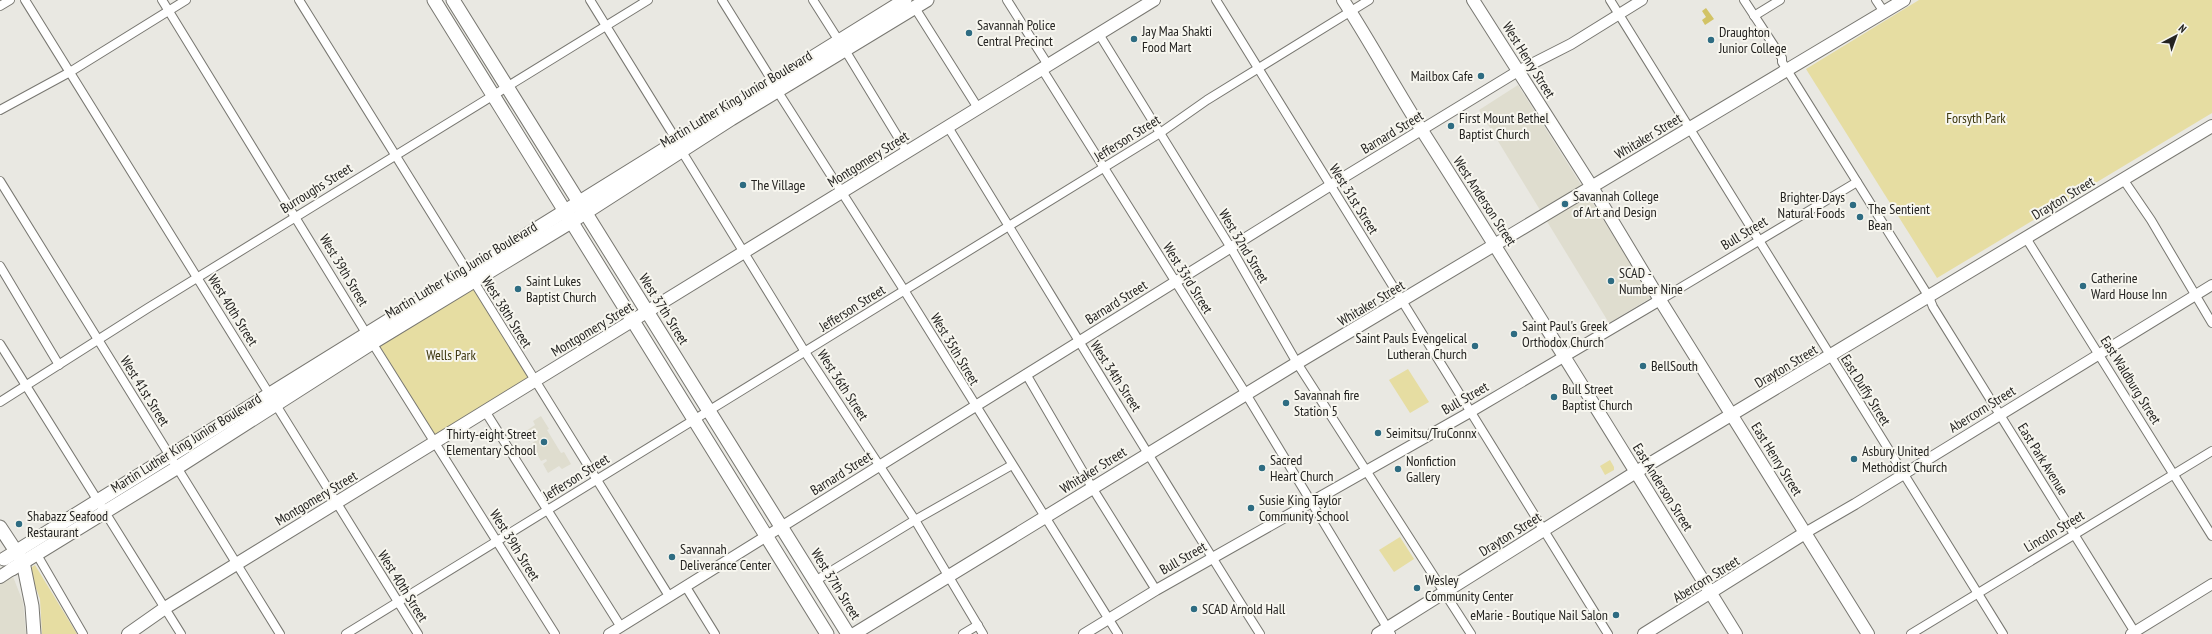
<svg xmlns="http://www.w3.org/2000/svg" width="2212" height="634" font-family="'PT Sans Narrow',sans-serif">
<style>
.built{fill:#dfddcf}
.green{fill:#e6dda2}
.water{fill:#d2c365}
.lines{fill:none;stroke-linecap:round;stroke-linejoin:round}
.minor-casing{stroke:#787771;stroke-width:10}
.tertiary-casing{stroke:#787771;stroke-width:12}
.secondary-casing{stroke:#787771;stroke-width:14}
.primary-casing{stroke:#787771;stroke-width:15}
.minor{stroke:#fff;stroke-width:8}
.tertiary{stroke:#fff;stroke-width:10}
.secondary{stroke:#fff;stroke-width:12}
.primary{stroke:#fff;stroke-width:13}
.poi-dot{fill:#2e6c82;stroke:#f7f6ef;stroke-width:1.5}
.labels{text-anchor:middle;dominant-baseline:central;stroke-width:4;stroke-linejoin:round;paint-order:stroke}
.poi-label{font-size:14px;fill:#242321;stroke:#f7f6ef;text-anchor:start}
.street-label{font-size:14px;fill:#242321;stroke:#f7f6ef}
.park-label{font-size:14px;fill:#3d370e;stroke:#f7f6ef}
</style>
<rect width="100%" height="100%" fill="#e9e8e2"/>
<g class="built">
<polygon points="1518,85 1652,297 1609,323 1479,110"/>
<polygon points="541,416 549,429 547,430 561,453 564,452 571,464 562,469 559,466 548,473 543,464 547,461 546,459 541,461 531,444 535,441 534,439 529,442 523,433 535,425 533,421"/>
<polygon points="10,569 23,602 26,634 0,634 0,576"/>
</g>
<g class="green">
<polygon points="1919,0 2212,0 2212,113 1937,278 1806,69"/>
<polygon points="469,279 532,380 437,438 374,337"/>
<polygon points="1408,369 1429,402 1410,413 1389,380"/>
<polygon points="1610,460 1614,467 1614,470 1605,475 1600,466"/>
<polygon points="1400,537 1414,559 1394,572 1379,550"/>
<polygon points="35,565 77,634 42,634 40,599 29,569"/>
</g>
<polygon class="water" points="1706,8 1714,19 1705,25 1702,20 1706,17 1702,11"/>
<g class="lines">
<defs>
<g id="minor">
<polyline points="25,0 418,634"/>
<polyline points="162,0 366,333 555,634"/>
<polyline points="299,0 669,596"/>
<polyline points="590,0 677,141"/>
<polyline points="722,0 773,82"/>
<polyline points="813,0 839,41"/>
<polyline points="1007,0 1048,65"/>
<polyline points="1216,0 1608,634"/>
<polyline points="1610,0 2003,634"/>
<polyline points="1744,0 1782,58 1782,62 1929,297 1933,307 2136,634"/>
<polyline points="1876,0 1884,12"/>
<polyline points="0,6 10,0"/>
<polyline points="915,8 978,108"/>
<polyline points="1754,16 1780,0"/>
<polyline points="1099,34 1231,248 1297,363 1471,634"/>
<polyline points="845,50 907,152"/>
<polyline points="1042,69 1246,394 1391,634"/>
<polyline points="778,92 904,290 1118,634"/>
<polyline points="0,110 70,72 186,0"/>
<path d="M948,127C1052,296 1154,466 1260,634"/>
<polyline points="681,150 805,352 915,520 983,634"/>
<polyline points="2123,179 2151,220 2212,323"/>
<polyline points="0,181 280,634"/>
<polyline points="2026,238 2212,536"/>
<polyline points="0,266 59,365"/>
<polyline points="1660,300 1857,182"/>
<polyline points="0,344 181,634"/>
<polyline points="1026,374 1093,489 1156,590"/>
<polyline points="0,402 148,308 648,0"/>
<polyline points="485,411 621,627"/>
<polyline points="36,553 83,634"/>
<polyline points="815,581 915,520 1012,465"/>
<polyline points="686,587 715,634"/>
<polyline points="346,634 1160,133 1207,100 1369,0"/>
<polyline points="963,634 978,625"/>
<polyline points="1911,634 2212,451"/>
</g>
<g id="tertiary">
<polyline points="1805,533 1855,504 2212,285"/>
<polyline points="609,634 1331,185 1518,71 1571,44 1642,0"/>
<polyline points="1084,634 1156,590 1472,411 1660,300"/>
<polyline points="2131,634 2212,584"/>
</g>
<g id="secondary">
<path d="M1343,0C1371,43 1395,88 1423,132C1529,298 1632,466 1736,634"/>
<polyline points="1473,0 1592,187 1660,300 1868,634"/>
<polyline points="0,577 12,569"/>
<polyline points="128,634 165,608 1154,0"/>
<polyline points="854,634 1297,363 1904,0"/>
<polyline points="1378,634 1636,472 2212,126"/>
<polyline points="1644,634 1805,533"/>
</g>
<g id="primary">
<polyline points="434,0 827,634"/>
<polyline points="453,0 848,634"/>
<polyline points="0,527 23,562 32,606 34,634"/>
<polyline points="4,559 905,0"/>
<polyline points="12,569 178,467 372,343 571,222 731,119 927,0"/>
</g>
</defs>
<use href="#minor" class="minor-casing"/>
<use href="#tertiary" class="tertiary-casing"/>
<use href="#secondary" class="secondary-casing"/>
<use href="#primary" class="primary-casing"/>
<use href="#minor" class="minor"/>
<use href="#tertiary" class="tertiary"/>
<use href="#secondary" class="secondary"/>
<use href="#primary" class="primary"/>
</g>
<g class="poi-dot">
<circle cx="969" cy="33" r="4"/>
<circle cx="1134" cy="39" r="4"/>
<circle cx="1711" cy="40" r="4"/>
<circle cx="1481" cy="76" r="4"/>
<circle cx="1451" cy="126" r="4"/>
<circle cx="743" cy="185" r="4"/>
<circle cx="1565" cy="204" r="4"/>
<circle cx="1853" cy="205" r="4"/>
<circle cx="1860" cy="217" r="4"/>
<circle cx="1611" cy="281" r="4"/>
<circle cx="2083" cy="286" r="4"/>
<circle cx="518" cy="289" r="4"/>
<circle cx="1514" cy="334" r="4"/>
<circle cx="1475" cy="346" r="4"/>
<circle cx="1643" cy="366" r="4"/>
<circle cx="1554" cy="397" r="4"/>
<circle cx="1286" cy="403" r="4"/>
<circle cx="1378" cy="433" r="4"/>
<circle cx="544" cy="442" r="4"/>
<circle cx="1854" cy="459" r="4"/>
<circle cx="1262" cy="468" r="4"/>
<circle cx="1398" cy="469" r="4"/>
<circle cx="1251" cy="508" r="4"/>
<circle cx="19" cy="524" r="4"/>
<circle cx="672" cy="557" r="4"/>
<circle cx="1417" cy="588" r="4"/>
<circle cx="1194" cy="609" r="4"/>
<circle cx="1616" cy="615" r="4"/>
</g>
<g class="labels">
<g class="poi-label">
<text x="977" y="25">Savannah Police<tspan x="977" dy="16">Central Precinct</tspan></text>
<text x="1142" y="31">Jay Maa Shakti<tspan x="1142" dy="16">Food Mart</tspan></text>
<text x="1719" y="32">Draughton<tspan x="1719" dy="16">Junior College</tspan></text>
<text x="1473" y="76" text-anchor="end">Mailbox Cafe</text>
<text x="1459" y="118">First Mount Bethel<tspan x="1459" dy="16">Baptist Church</tspan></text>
<text x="751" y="185">The Village</text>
<text x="1573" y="196">Savannah College<tspan x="1573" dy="16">of Art and Design</tspan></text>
<text x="1845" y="197" text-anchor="end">Brighter Days<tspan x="1845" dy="16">Natural Foods</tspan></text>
<text x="1868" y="209">The Sentient<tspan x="1868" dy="16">Bean</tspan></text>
<text x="1619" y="273">SCAD -<tspan x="1619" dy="16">Number Nine</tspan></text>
<text x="2091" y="278">Catherine<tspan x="2091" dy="16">Ward House Inn</tspan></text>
<text x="526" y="281">Saint Lukes<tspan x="526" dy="16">Baptist Church</tspan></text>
<text x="1522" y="326">Saint Paul's Greek<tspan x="1522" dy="16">Orthodox Church</tspan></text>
<text x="1467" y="338" text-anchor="end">Saint Pauls Evengelical<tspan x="1467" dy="16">Lutheran Church</tspan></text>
<text x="1651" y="366">BellSouth</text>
<text x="1562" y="389">Bull Street<tspan x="1562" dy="16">Baptist Church</tspan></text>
<text x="1294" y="395">Savannah fire<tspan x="1294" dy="16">Station 5</tspan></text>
<text x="1386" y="433">Seimitsu/TruConnx</text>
<text x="536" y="434" text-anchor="end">Thirty-eight Street<tspan x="536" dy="16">Elementary School</tspan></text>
<text x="1862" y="451">Asbury United<tspan x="1862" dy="16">Methodist Church</tspan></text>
<text x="1270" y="460">Sacred<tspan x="1270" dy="16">Heart Church</tspan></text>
<text x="1406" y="461">Nonfiction<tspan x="1406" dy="16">Gallery</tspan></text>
<text x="1259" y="500">Susie King Taylor<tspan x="1259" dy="16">Community School</tspan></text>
<text x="27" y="516">Shabazz Seafood<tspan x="27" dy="16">Restaurant</tspan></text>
<text x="680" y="549">Savannah<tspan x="680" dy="16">Deliverance Center</tspan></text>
<text x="1425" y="580">Wesley<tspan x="1425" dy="16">Community Center</tspan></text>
<text x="1202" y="609">SCAD Arnold Hall</text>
<text x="1608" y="615" text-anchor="end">eMarie - Boutique Nail Salon</text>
</g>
<g class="street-label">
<text transform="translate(1529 60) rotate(58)">West Henry Street</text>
<text transform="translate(736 99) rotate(-31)">Martin Luther King Junior Boulevard</text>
<text transform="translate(1392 132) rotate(-31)">Barnard Street</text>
<text transform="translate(1648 136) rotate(-31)">Whitaker Street</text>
<text transform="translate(1127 138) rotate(-32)">Jefferson Street</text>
<text transform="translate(868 159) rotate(-32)">Montgomery Street</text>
<text transform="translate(316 188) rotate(-32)">Burroughs Street</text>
<text transform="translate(2063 198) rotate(-31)">Drayton Street</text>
<text transform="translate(1354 199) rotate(58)">West 31st Street</text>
<text transform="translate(1485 201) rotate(57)">West Anderson Street</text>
<text transform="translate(1744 233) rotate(-31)">Bull Street</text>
<text transform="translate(1244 246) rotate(59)">West 32nd Street</text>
<text transform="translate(344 270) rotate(59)">West 39th Street</text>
<text transform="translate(461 270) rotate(-31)">Martin Luther King Junior Boulevard</text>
<text transform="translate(1188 278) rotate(58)">West 33rd Street</text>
<text transform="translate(1116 302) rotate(-32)">Barnard Street</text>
<text transform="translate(1371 303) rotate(-31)">Whitaker Street</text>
<text transform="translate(852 308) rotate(-32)">Jefferson Street</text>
<text transform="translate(664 309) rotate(58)">West 37th Street</text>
<text transform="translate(233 310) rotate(58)">West 40th Street</text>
<text transform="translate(507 312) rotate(58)">West 38th Street</text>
<text transform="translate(592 329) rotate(-31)">Montgomery Street</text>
<text transform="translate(955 349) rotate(59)">West 35th Street</text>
<text transform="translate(1786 366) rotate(-31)">Drayton Street</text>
<text transform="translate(1116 376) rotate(57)">West 34th Street</text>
<text transform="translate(2131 380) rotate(58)">East Waldburg Street</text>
<text transform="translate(843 385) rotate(57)">West 36th Street</text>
<text transform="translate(1866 390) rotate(58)">East Duffy Street</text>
<text transform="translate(145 391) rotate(58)">West 41st Street</text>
<text transform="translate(1465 398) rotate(-30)">Bull Street</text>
<text transform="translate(1982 409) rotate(-32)">Abercorn Street</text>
<text transform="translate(186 443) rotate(-32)">Martin Luther King Junior Boulevard</text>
<text transform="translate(1777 459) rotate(58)">East Henry Street</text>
<text transform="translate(2043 459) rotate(58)">East Park Avenue</text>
<text transform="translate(1093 470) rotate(-32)">Whitaker Street</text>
<text transform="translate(841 473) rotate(-32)">Barnard Street</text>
<text transform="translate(576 477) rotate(-32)">Jefferson Street</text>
<text transform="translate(1663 487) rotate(58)">East Anderson Street</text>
<text transform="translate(316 498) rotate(-31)">Montgomery Street</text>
<text transform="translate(2054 531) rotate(-31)">Lincoln Street</text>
<text transform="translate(1510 534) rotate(-32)">Drayton Street</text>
<text transform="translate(515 545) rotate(58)">West 39th Street</text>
<text transform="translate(1183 558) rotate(-30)">Bull Street</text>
<text transform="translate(1706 579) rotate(-32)">Abercorn Street</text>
<text transform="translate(836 584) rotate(58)">West 37th Street</text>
<text transform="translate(403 586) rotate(58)">West 40th Street</text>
</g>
<g class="park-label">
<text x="1976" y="118">Forsyth Park</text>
<text x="451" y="355">Wells Park</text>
</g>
</g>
<g transform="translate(2176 36) rotate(41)" stroke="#f7f6ef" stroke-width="3" paint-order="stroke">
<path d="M0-3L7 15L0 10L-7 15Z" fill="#242321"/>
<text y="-6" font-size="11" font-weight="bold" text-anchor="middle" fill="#242321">N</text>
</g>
</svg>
